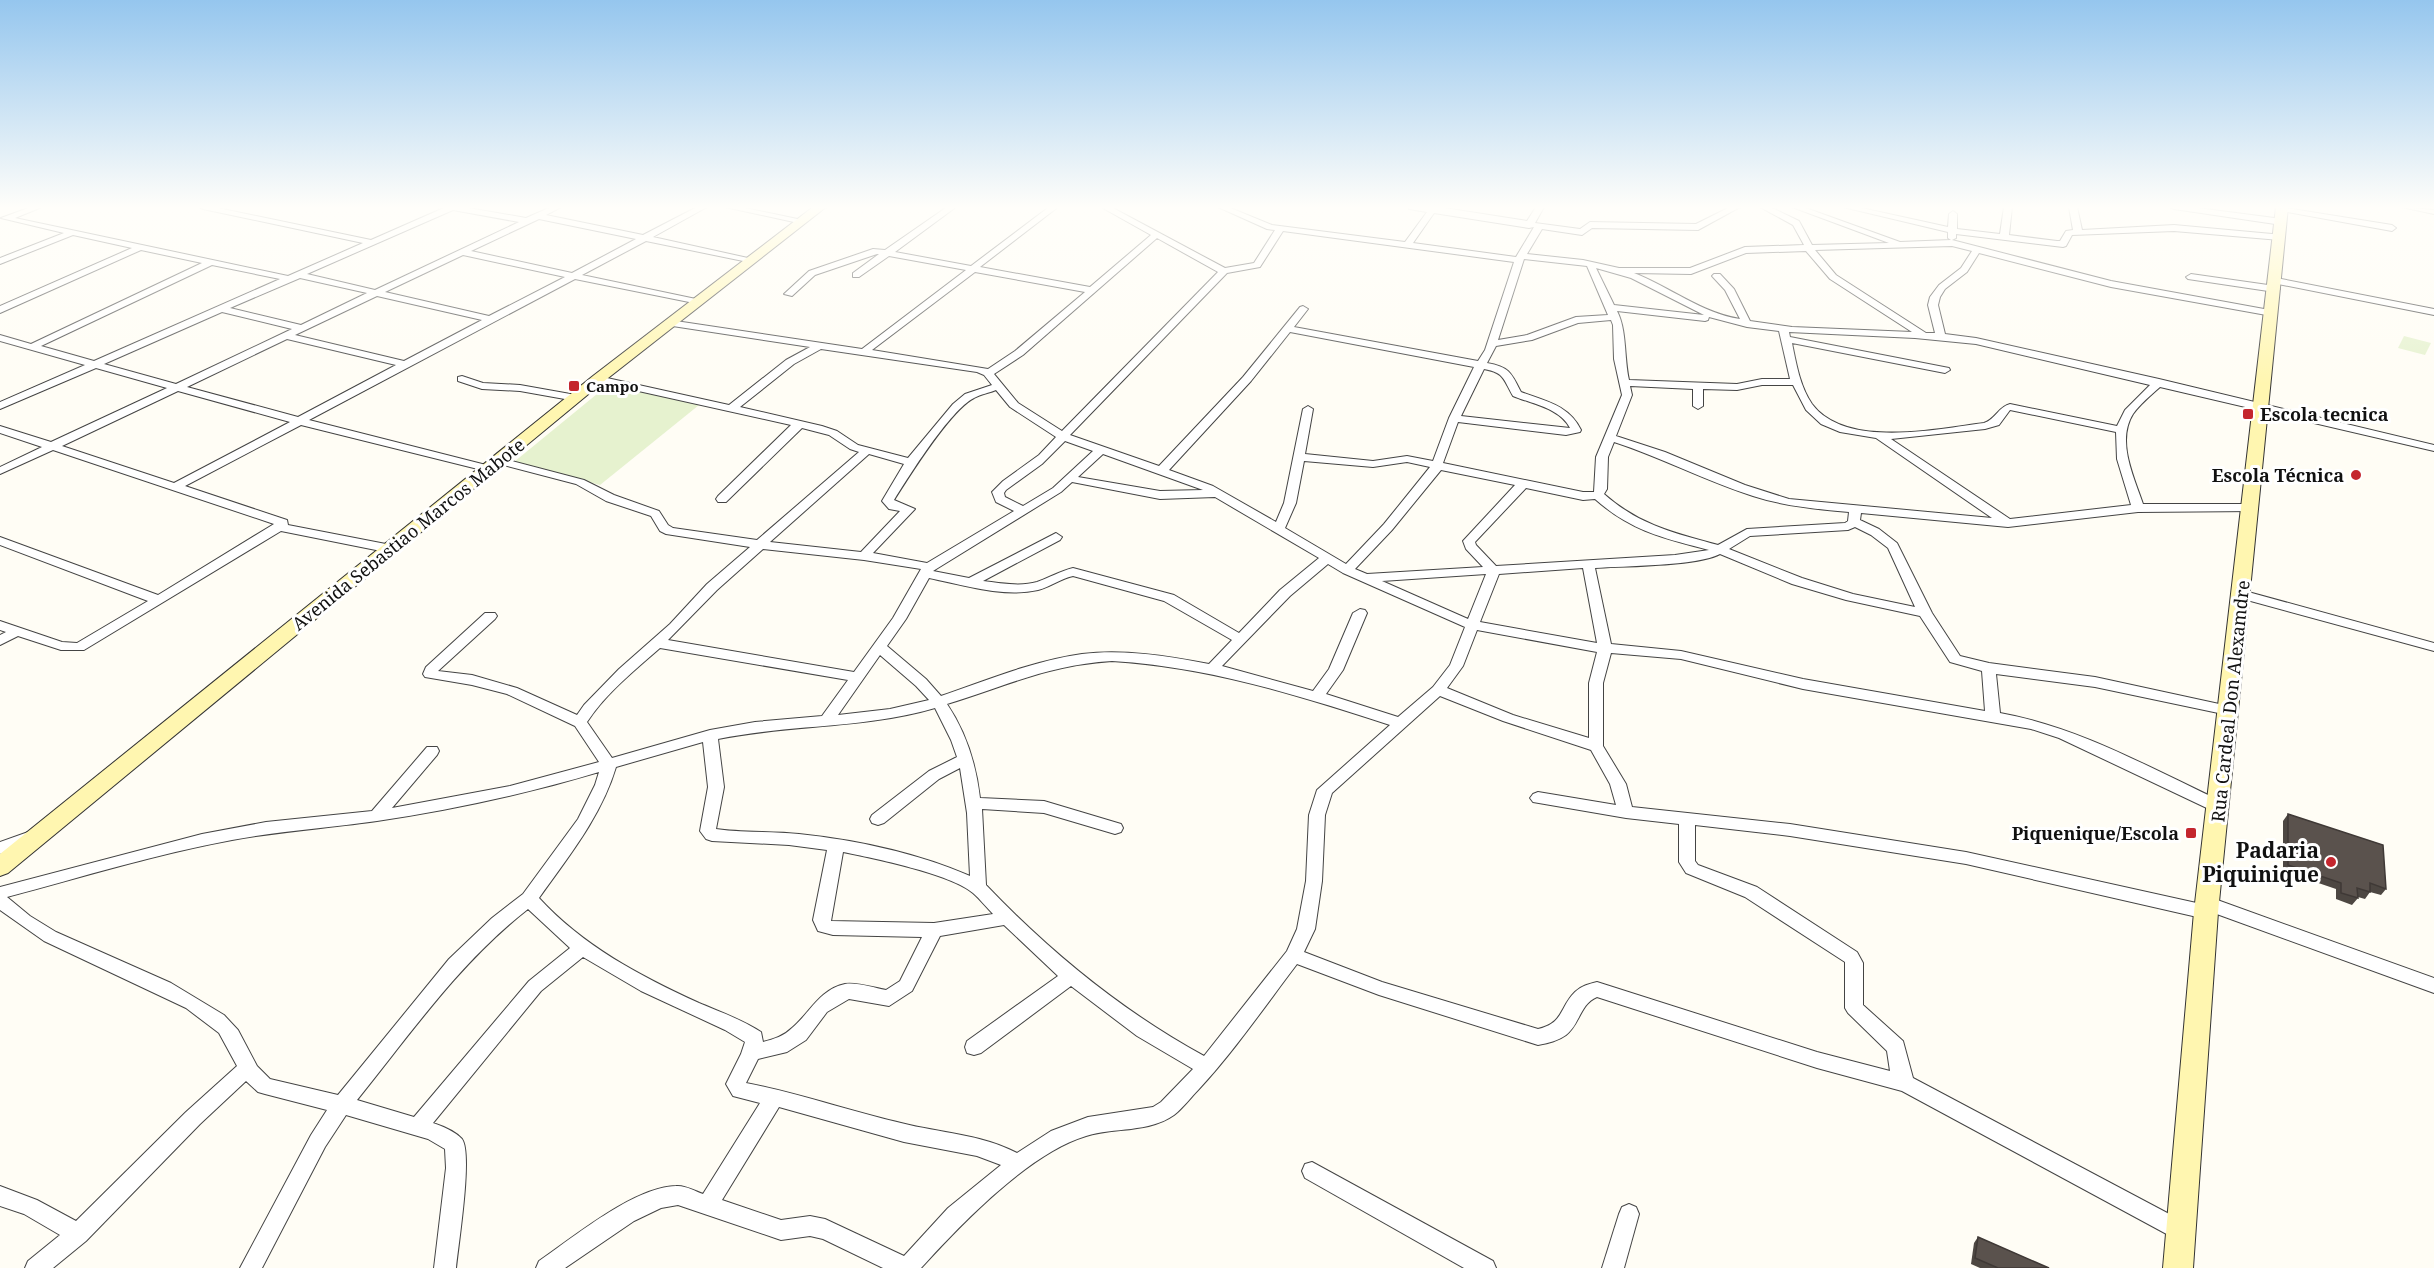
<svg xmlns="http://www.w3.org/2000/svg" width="2434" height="1268" font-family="'Noto Serif',serif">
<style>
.pitch{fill:#e6f2cf}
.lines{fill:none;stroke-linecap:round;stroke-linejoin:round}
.minor-casing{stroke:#444;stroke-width:2}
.secondary-casing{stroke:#333;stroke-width:2}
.minor{fill:#fff;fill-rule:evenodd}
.secondary{fill:#fff6b0;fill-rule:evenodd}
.wall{fill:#4d4742}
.building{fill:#5a524d;stroke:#3f3936;stroke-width:1.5}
.poi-dot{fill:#c4262e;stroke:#fff;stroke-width:2}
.labels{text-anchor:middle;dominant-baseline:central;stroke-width:6;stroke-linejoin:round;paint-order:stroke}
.far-poi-label{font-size:15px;font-weight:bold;fill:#111;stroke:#fff;text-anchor:start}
.poi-label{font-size:18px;font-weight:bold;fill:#111;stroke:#fff;text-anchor:end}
.street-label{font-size:18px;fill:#111;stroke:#fff}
.near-poi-label{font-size:21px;font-weight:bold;fill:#111;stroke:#fff;text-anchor:end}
</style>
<rect width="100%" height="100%" fill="#fffdf5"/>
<g class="pitch">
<polygon points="2404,336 2431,343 2425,355 2398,348"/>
<polygon points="608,385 699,405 600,485 514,462"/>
</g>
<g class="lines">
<defs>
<g id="minor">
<path d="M31,207H42L15,218L288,276L363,243L203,209L199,207H213L371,240L446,207H463L526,218L551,207H561L546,215L643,235L697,207H707L653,237L757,260L753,263L646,241L582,275L696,299L699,300V304L575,279L309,420L494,467V471L490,472L301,425L185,486L287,520L288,525L391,545L397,549L391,553L281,531L84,650H61L18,636L0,645V635L6,632L0,630V621L62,642L77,643L148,601L0,545V537L158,595L274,524L53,450L0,474V467L42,447L0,433V426L51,442L167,388L96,368L0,409V402L85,365L0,341V335L31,344L202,263L141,250L0,313V306L132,248L73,235L0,264V258L64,233L1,218ZM453,210L519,222L375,290L307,274ZM539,219L636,239L572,273L471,251ZM463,255L565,277L489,316L385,292ZM212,265L280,279L94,361L41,346ZM300,278L367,293L301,325L230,308ZM377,296L482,320L404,361L295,335ZM222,312L292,329L176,384L104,364ZM287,339L396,365L298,417L187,387ZM178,391L290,422L174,483L62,446Z"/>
<polygon points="725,207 740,207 807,221 803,224"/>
<path d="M947,207H956L895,252L971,266L1049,207H1058L980,267L1090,287L1151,235L1101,207H1111L1225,268L1254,263L1275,230L1267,229L1218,207H1228L1272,225L1405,242L1427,212L1409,209L1408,207H1438L1527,221L1536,207H1544L1535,223L1580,229L1590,222L1696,224L1730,207H1740L1698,230L1592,228L1582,235L1542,229L1527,254L1583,260L1619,268H1690L1745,247L1804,245L1793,225L1760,207H1770L1799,221L1812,245L1889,243L1792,207H1803L1900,242L1951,240L1948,238V232L1843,207H1857L1948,227L1949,214L1953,211L1957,214V229L2000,234L2004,207H2012L2009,235L2057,241H2060L2066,231L2073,230L2069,207H2077L2082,230L2174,225L2283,235V239L2280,240L2174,231L2072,235L2066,246L2063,247L1956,234V238L1952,240L2111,281L2275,311V315L2272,316L2111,287L1979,253L1967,272L1945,289L1940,297L1938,305L1945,334L1976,338L2159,379L2434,445V451L2160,387C2151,395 2140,404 2133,414C2116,441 2134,477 2143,504H2251L2257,508L2255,511L2138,512L2008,527L1861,513L1860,520L1879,529L1897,543L1932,613L1960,656L1989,663L2095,677L2233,707L2235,710L2233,713L2228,715L2095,687L1996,674L2000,713C2079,727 2150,768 2223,802L2225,806L2223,810H2211L2059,738L2031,729L1803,689L1681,659L1611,653L1603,683V746L1626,784L1632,807L1790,824L1966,852L2201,904L2203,899L2209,897L2434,978V993L2214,913L2212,917L2206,919L1966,864L1790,836L1695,825V861L1698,865L1757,887L1857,952L1863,963V1005L1903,1041L1913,1078L2188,1224L2191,1231L2188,1238L2181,1241L2174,1238L1902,1091L1817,1068L1597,997C1580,1004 1580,1024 1566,1035C1558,1041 1548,1043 1538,1045L1379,995L1297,964C1265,1006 1235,1050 1199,1089C1191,1097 1183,1108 1174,1115C1149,1133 1114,1127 1086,1136C1029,1153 961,1224 921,1268H883L823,1239L810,1236L781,1240L678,1205L661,1208L634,1221L565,1268H536L539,1261C574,1237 634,1187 676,1186C685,1185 695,1191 703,1194L760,1103L733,1096L726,1084L741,1054L745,1042L725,1030L641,991L583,957L541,991L433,1123C442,1126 456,1132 462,1139C473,1154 458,1246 456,1268H434L446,1168L445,1149L428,1139L346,1115L325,1147L262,1268H240L311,1135L327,1110L265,1094L258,1092L246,1081L200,1124L86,1241L53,1268H25L28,1261L60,1235L24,1214L0,1206V1186L37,1200L76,1221L186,1112L237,1066L219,1033L186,1008L44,941L0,910V887L202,834L266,822L372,811L427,747H437L439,751L437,755L392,808L510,786L599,762L575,726L507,694L472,685L425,677L423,674L426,667L485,613H495L497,616L495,619L438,671L472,675L517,688L577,715L584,705L619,669L670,624L707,584L750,547L666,534L660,531L651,516L606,501L576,484L496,463L494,461L500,458L584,480L614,495L659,511L668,525L673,528L757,540L859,452L850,449L829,435L802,428L726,502H718L716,499L718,496L791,425L598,382L593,379L598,376L729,405L786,360L810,347L666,325V321L669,320L862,349L966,270L889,256L859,277H853V273L879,254H877L815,275L792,296L784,294L809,271L873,249L885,250ZM1434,213L1529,228L1534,227L1516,257L1413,243ZM1283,231L1514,262L1485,350L1478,361L1294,327L1308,309L1303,306L1300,307L1243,377L1159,466L1070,435L1227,273L1260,267ZM1157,238L1218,272L1062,431L1018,403L994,374L1023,355ZM1952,246L1972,251L1961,268L1939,285L1930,297L1928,305L1935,333H1926L1836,275L1815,250ZM1806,251L1830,279L1912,332L1792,327L1750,321L1734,289L1720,274H1714L1712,276L1725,290L1740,319C1701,313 1670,287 1634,273L1691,274L1746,253ZM1524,259L1587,266L1608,315L1576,317L1527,335L1498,340ZM1596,268L1631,278L1704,315L1614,305ZM975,272L1085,292L1015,351L988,369L872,350ZM1617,311L1705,321L1708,320L1709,317L1747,327L1779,331L1790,379H1762L1737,384L1629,380C1624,358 1627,330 1617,311ZM1611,320L1613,325L1614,359L1622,395L1596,457L1594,492H1583L1443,463L1458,422L1566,435L1580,432L1581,430C1569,405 1545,401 1521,392C1511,372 1509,367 1487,363L1496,346L1532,340L1578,323ZM1290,332L1474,367L1449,418L1433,461L1407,456L1373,461L1305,454L1313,409L1308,406L1303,409L1284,503L1276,522L1213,486L1169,470L1251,381ZM1789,332L1915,338L1976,344L2150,385L2125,410L2117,426L2010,404C1998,407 1996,419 1984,423C1936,429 1846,449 1812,404C1800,387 1796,363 1792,343L1945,373L1950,370L1949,368L1790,337ZM821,349L977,372L984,375L992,385L965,394L953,404L908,458L858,445L837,431L822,426L740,407L794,364ZM1484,369C1505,373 1503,379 1513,396C1532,404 1560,408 1570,428L1461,416ZM1762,385H1793L1806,410L1821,424L1840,432L1876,438L1992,518L1789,499L1745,485L1665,452L1616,436L1632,395L1630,386L1693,389V406L1698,409L1703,406V389L1737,390ZM996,390L1010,407L1056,437L1039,455L1003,481L992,492L996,502L1014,511L927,563L873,553L915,509L894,500C909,476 950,410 974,398C981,394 989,393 996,390ZM2010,410L2116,432L2117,459L2131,505L2010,519L1891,439L1985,429L1999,425ZM1065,441L1093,451L1053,488L1023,506L1005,497L1004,493L1006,490L1042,464ZM1614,442C1661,457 1705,481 1753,496C1784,506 1816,509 1849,512L1848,521L1845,523L1747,529L1718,545C1674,533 1639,525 1604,494L1607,489L1608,457ZM869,454L904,464L882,501L889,509L900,511L861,552L770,542ZM1103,454L1203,490L1160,491L1078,477ZM1304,461L1373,467L1407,462L1430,467L1384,524L1346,564L1285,528L1296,503ZM1441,470L1515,485L1463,541L1466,549L1483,567L1367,574L1355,569L1392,530ZM1072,482L1160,499L1215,497L1319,558L1280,590L1239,633L1174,595L1073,568C1060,571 1049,578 1037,582C1020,587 1000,583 983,581L1060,540L1062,537L1056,533L969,578L933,571L1061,492ZM1526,488L1583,500L1595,499C1631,531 1663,538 1709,550L1675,555L1496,566L1476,545L1475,542ZM1855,527L1871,535L1888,548L1915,607L1853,594L1802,578L1729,549L1750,536L1848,530ZM763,549L864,560L921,569L893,618L854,672L668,640L717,590ZM1720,554L1792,584L1846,600L1920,616L1950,662L1982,671L1985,711L1803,679L1681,651L1611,644L1595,568C1623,566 1698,566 1720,554ZM1328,564L1343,573L1465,627L1450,665L1433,687L1398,717L1326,694L1343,670L1367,613L1365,610L1360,609L1353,613L1329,669L1313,691L1222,666L1290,596ZM1583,568L1597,643L1480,622L1499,574ZM1486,574L1468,619L1382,581ZM1073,576L1164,601L1232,640L1209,664C1168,656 1124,649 1082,654C1033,661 987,680 941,696L926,679L887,646L906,619L929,578C964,585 1003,598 1038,590C1050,587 1060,579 1073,576ZM1477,630L1597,652L1589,683V738L1513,715L1447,688L1463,666ZM660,648L848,680L822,716L755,722L710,730L612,758L587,722C606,693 635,670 660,648ZM880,655L916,686L929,700L890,709L838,715ZM1112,661C1209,667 1298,695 1390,725L1317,790L1309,815L1306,881L1297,929L1287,951L1204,1056C1122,1011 1051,953 986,885L982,809L1044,813L1115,834L1121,832L1123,828L1121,824L1044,801L980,798C976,764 966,732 947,704C1006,686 1048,665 1112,661ZM1440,696L1503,721L1591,750L1610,784L1616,805L1538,792L1533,794L1530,798L1533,802L1626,818L1679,824V862L1686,873L1745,897L1845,962V1008L1848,1013L1887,1051L1890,1071L1817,1052L1597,982C1589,984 1581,986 1575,992C1559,1008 1564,1023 1538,1029L1382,982L1304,952L1315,929L1322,881L1325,815L1332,793ZM935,708L951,740L957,757L929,771L872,815L870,819L872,823L878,825L884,823L939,779L960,768L967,813L970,876C917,853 856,840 799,834C772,831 744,833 716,829L724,787L718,739C790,724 864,729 935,708ZM703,742L708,787L700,831L706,839L712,841L789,845L827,850L813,920L818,931L833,935L922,937L900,981L886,990C874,988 857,982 845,984C820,989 809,1014 792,1028C784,1036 774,1039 763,1042L761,1032C741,1019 720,1012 699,1003C640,976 583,946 539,898C568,857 601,817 616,767ZM599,772L595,785L578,819L523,894L492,918L449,959L338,1095L270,1079L257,1066L238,1030L224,1015L171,983L56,932L30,916L7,897C82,877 156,854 232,840C280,831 329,828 377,821C452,810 526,794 599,772ZM843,852C873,858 951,874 973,893C980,899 986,907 993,914L934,923L831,921ZM528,909L570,948L529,981L414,1117L357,1100C411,1033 460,962 528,909ZM1004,925L1058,976L967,1041L965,1047L967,1053L974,1055L981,1053L1071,986L1137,1036L1193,1069L1161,1102L1153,1107L1088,1117L1051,1131L1017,1153C981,1134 940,1133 901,1123C849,1111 798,1093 746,1083L758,1059L787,1052L806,1040L827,1012L849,999L889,1006L912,991L940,936ZM779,1107L904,1142L977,1156L1001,1165L948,1208L904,1256L825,1219L810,1216L781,1220L722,1200Z"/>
<polygon points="2170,207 2190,207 2282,219 2286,222 2282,225 2174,209"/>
<polygon points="2279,207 2392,225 2396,228 2392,231 2282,211 2279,211"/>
<polygon points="2402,207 2434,210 2434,214"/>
<polygon points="2191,274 2275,286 2280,289 2275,292 2188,279 2186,277"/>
<polygon points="2276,278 2434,309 2434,315 2273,283 2273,279"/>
<polygon points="462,376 483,383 520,385 576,395 581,398 576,401 520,391 482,389 458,381 458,377"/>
<polygon points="2241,590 2434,643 2434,651 2236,597 2234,594 2236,591"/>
<polygon points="31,831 37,833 39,837 37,841 0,854 0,842"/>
<polygon points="1312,1162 1493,1261 1496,1268 1464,1268 1305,1178 1302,1171 1305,1164"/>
<polygon points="1629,1204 1636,1207 1639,1214 1624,1268 1602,1268 1619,1214 1622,1207"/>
</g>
<g id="secondary">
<polygon points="813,207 826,207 603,382 8,873 0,876 0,854 593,376"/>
<polygon points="2276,207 2288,207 2218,912 2193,1268 2163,1268 2194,912"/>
</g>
</defs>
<use href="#minor" class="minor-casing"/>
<use href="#secondary" class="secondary-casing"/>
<use href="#minor" class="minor"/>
<use href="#secondary" class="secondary"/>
</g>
<g class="wall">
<polygon points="2288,814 2386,889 2381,895 2370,892 2365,899 2358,897 2358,898 2352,905 2336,899 2336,889 2283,871 2283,821"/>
<polygon points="1978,1237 2049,1268 1980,1268 1971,1264 1974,1243"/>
</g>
<g class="building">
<polygon points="2288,814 2383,845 2386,889 2370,883 2370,892 2357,888 2358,898 2341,893 2341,883 2288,865"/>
<polygon points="1978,1237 2049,1268 1998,1268 1975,1258"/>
</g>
<linearGradient id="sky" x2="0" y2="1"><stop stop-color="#95c6ee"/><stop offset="0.54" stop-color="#fffefa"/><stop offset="1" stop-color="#fffefa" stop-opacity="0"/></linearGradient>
<rect width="2434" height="384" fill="url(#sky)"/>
<g class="poi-dot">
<rect x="568" y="380" width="12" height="12" rx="3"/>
<rect x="2242" y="408" width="12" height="12" rx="3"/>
<circle cx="2356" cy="475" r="6"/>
<rect x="2185" y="827" width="12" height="12" rx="3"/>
<circle cx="2331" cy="862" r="6"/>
</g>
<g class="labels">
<g class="far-poi-label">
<text x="586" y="386">Campo</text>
</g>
<g class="poi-label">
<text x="2260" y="414" text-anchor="start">Escola tecnica</text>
<text x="2344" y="475">Escola Técnica</text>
<text x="2179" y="833">Piquenique/Escola</text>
</g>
<g class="street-label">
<text transform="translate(408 534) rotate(-39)">Avenida Sebastiao Marcos Mabote</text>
<text transform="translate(2230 701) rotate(-84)">Rua Cardeal Don Alexamdre</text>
</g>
<g class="near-poi-label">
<text x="2319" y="850">Padaria<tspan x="2319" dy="24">Piquinique</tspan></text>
</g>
</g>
</svg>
